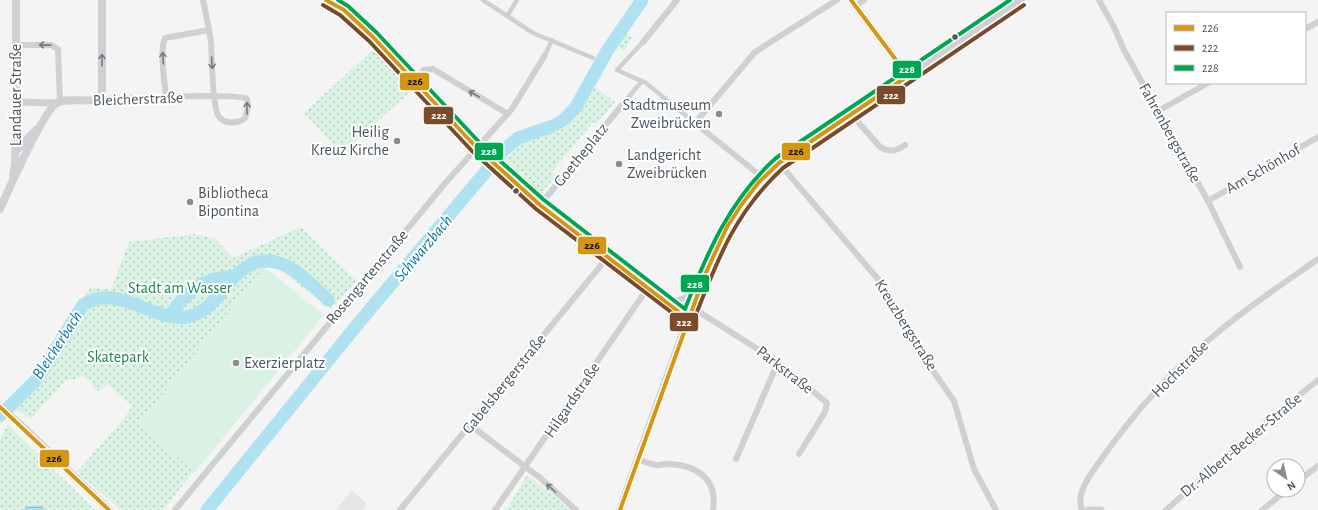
<svg xmlns="http://www.w3.org/2000/svg" width="1318" height="510" font-family="'Alegreya Sans',sans-serif">
<style>
.education{fill:#e6e5e6}
.green{fill:#d9f2e3}
.park{fill:url(#park-dots)}
.water{fill:url(#water-rules)}
.lines{fill:none;stroke-linecap:round;stroke-linejoin:round}
.river{stroke:#aee2f0;stroke-width:13}
.pedestrian{stroke:#ced0d2;stroke-width:4.5}
.minor{stroke:#ced0d2;stroke-width:6}
.tertiary{stroke:#ced0d2;stroke-width:7}
.secondary{stroke:#ced0d4;stroke-width:8}
.bus-1-casing{stroke:#fff;stroke-width:7}
.bus-2-casing{stroke:#fff;stroke-width:7}
.bus-3-casing{stroke:#fff;stroke-width:7}
.bus-1{stroke:#d49613;stroke-width:4}
.bus-2{stroke:#7a4b2a;stroke-width:4}
.bus-3{stroke:#00a651;stroke-width:4}
.oneway{stroke:#727b83}
.oneway2{stroke:#727b84}
.bus-dot{fill:#4a5661;stroke:#fff;stroke-width:1.5}
.poi-dot{fill:#868d94;stroke:#fff;stroke-width:1.5}
.labels{text-anchor:middle;dominant-baseline:central;stroke-width:4;stroke-linejoin:round;paint-order:stroke}
.street-label{font-size:16px;fill:#4a5661;stroke:#fff}
.poi-label{font-size:16px;fill:#4a5661;stroke:#fff;text-anchor:start}
.park-label{font-size:16px;fill:#17864f;stroke:#fff}
.water-label{font-size:17px;font-style:italic;fill:#0c7c9b;stroke:#fff}
.line-badge{stroke:#fff;stroke-width:1.5}
.badge-label{font-size:11px;text-anchor:middle;font-weight:bold;fill:#fff}
.pale-badge-label{font-size:11px;text-anchor:middle;font-weight:bold;fill:#111}
</style>
<defs>
<pattern id="park-dots" width="8" height="8" patternUnits="userSpaceOnUse"><rect width="8" height="8" fill="#d9f2e3"/><path d="M2 2h.1M6 6h.1" fill="none" stroke="#b2c7bb" stroke-width="1.8" stroke-linecap="round"/></pattern>
<pattern id="water-rules" width="6" height="5" patternUnits="userSpaceOnUse"><rect width="6" height="5" fill="#aee2f0"/><path d="M0 2.5h6" fill="none" stroke="#90bac6"/></pattern>
</defs>
<rect width="100%" height="100%" fill="#f4f4f4"/>
<polygon class="education" points="352,491 367,504 362,510 336,510"/>
<polygon class="green" points="264,267 324,315 195,472 138,425"/>
<g class="park">
<polygon points="626,34 632,38 624,51 618,47"/>
<polygon points="376,47 414,88 342,154 304,113"/>
<path d="M595,87L615,102L596,124L593,122L552,172L557,175L540,195L502,162C513,152 524,141 537,137C545,134 554,134 561,130C578,121 586,103 595,87Z"/>
<polygon points="301,227 356,281 331,309 276,267 264,267 138,425 194,471 163,510 121,510 77,472 126,416 132,406 107,384 99,392 93,388 94,384 83,376 76,379 66,380 31,419 8,403 30,383 43,366 90,288 111,289 129,242 195,234 215,239 233,258"/>
<polygon points="8,425 95,510 0,510 0,439"/>
<polygon points="527,475 571,510 506,510"/>
</g>
<polygon class="water" points="40,505 46,510 20,510 29,506"/>
<g class="lines">
<g class="river">
<path d="M169,316C174,317 182,318 188,317C208,313 223,290 235,276"/>
<path d="M0,416L38,378L83,305C113,286 139,310 169,316C181,300 192,287 212,280C218,277 226,278 233,276C240,274 245,266 253,263C284,253 308,281 328,300"/>
<polyline points="207,510 357,325 503,151 518,138 553,126 565,119 576,107 607,51 642,0"/>
</g>
<g class="pedestrian">
<polyline points="483,0 533,33 593,58"/>
<polyline points="507,16 517,0"/>
<polyline points="643,42 617,70 646,83 695,123"/>
<polyline points="545,55 552,40"/>
<polyline points="622,105 642,81"/>
</g>
<g class="minor">
<polyline points="1099,0 1114,27 1124,50 1208,201 1240,267"/>
<polyline points="337,5 373,37 476,147 505,174 581,238 688,319"/>
<polyline points="855,6 864,0"/>
<polyline points="1305,29 1318,22"/>
<polyline points="643,42 677,0"/>
<polyline points="16,45 51,45 58,49 60,102"/>
<polyline points="414,81 424,70 433,69 508,114"/>
<path d="M166,97C165,84 159,49 165,38L209,30"/>
<path d="M100,99C121,99 238,92 247,99L248,108L245,118C238,124 223,125 218,115C212,104 212,57 211,42C209,28 206,14 203,0"/>
<polyline points="1158,111 1208,83"/>
<path d="M851,114L880,147C890,153 896,151 905,145"/>
<polyline points="779,163 883,285 907,333 954,401 974,469 996,510"/>
<polyline points="762,177 695,123 755,52 837,0"/>
<polyline points="1208,201 1318,137"/>
<polyline points="540,205 622,105"/>
<path d="M663,301C678,302 688,299 698,287"/>
<polyline points="693,308 778,362 827,403 825,412 799,454"/>
<polyline points="470,425 539,477 576,510"/>
<path d="M638,459C643,461 650,464 656,465C660,466 664,463 668,464C697,465 718,479 713,510"/>
<polyline points="736,459 778,362"/>
<polyline points="1298,481 1318,466"/>
<polyline points="175,510 447,181 512,109 545,55"/>
<polyline points="400,510 607,258"/>
<polyline points="495,510 647,289"/>
<path d="M1082,510C1075,493 1091,474 1100,461C1133,414 1173,369 1217,333C1249,306 1284,283 1318,259"/>
<polyline points="1166,510 1258,429 1318,380"/>
<polyline points="1262,510 1287,490"/>
</g>
<g class="tertiary">
<polyline points="851,0 908,76"/>
<polyline points="16,102 56,103"/>
<polyline points="1088,510 1101,510"/>
</g>
<g class="secondary">
<polyline points="16,151 36,130"/>
<polyline points="13,175 15,165 16,128 16,0"/>
<path d="M0,209C8,191 44,110 57,103C67,97 88,103 100,99L102,91V0"/>
<polyline points="0,407 24,428 109,510"/>
<path d="M620,510C638,458 656,407 675,355C700,287 721,211 779,163L973,31L1021,0"/>
</g>
<defs>
<g id="bus-1">
<polyline points="326,0 344,10 373,37 476,147 540,205 688,319"/>
<polyline points="851,0 908,76"/>
<polyline points="0,407 109,510"/>
<polyline points="620,510 704,277 727,227 742,204 759,182 779,163 908,76"/>
</g>
<path id="bus-2" d="M323,5L340,15L369,41L472,151L536,209L688,325L693,322C717,261 734,213 783,168L1024,5"/>
<path id="bus-3" d="M338,0L348,6L377,33L480,143L544,200L685,309C707,253 730,199 776,158L1010,0"/>
</defs>
<use href="#bus-1" class="bus-1-casing"/>
<use href="#bus-2" class="bus-2-casing"/>
<use href="#bus-3" class="bus-3-casing"/>
<use href="#bus-1" class="bus-1"/>
<use href="#bus-2" class="bus-2"/>
<use href="#bus-3" class="bus-3"/>
</g>
<defs><path id="oneway-shaft" d="M-6 0H5M1.5-3L5.5 0L1.5 3" fill="none" stroke-width="1.6" stroke-linecap="round" stroke-linejoin="round"/></defs>
<g class="oneway">
<use href="#oneway-shaft" transform="translate(45 45) rotate(-179)"/>
<use href="#oneway-shaft" transform="translate(163 58) rotate(-93)"/>
<use href="#oneway-shaft" transform="translate(212 63) rotate(86)"/>
<use href="#oneway-shaft" transform="translate(474 94) rotate(-150)"/>
<use href="#oneway-shaft" transform="translate(247 108) rotate(-90)"/>
<use href="#oneway-shaft" transform="translate(551 488) rotate(-138)"/>
</g>
<use class="oneway2" href="#oneway-shaft" transform="translate(102 60) rotate(-90)"/>
<g class="bus-dot">
<circle cx="955" cy="37" r="3.5"/>
<circle cx="516" cy="191" r="3.5"/>
</g>
<g class="poi-dot">
<circle cx="719" cy="114" r="4"/>
<circle cx="397" cy="141" r="4"/>
<circle cx="619" cy="164" r="4"/>
<circle cx="190" cy="202" r="4"/>
<circle cx="236" cy="363" r="4"/>
</g>
<g class="labels">
<g class="street-label">
<text transform="translate(16 95) rotate(-90)">Landauer Straße</text>
<text transform="translate(138 99) rotate(-2)">Bleicherstraße</text>
<text transform="translate(1170 133) rotate(61)">Fahrenbergstraße</text>
<text transform="translate(581 155) rotate(-51)">Goetheplatz</text>
<text transform="translate(1263 169) rotate(-30)">Am Schönhof</text>
<text transform="translate(367 277) rotate(-50)">Rosengartenstraße</text>
<text transform="translate(906 325) rotate(58)">Kreuzbergstraße</text>
<text transform="translate(1180 369) rotate(-45)">Hochstraße</text>
<text transform="translate(785 370) rotate(38)">Parkstraße</text>
<text transform="translate(504 384) rotate(-51)">Gabelsbergerstraße</text>
<text transform="translate(572 400) rotate(-56)">Hilgardstraße</text>
<text transform="translate(1241 445) rotate(-40)">Dr.-Albert-Becker-Straße</text>
</g>
<g class="poi-label">
<text x="711" y="105" text-anchor="end">Stadtmuseum<tspan x="711" dy="18">Zweibrücken</tspan></text>
<text x="389" y="132" text-anchor="end">Heilig<tspan x="389" dy="18">Kreuz Kirche</tspan></text>
<text x="627" y="155">Landgericht<tspan x="627" dy="18">Zweibrücken</tspan></text>
<text x="198" y="193">Bibliotheca<tspan x="198" dy="18">Bipontina</tspan></text>
<text x="244" y="363">Exerzierplatz</text>
</g>
<g class="park-label">
<text x="180" y="288">Stadt am Wasser</text>
<text x="118" y="357">Skatepark</text>
</g>
<g class="water-label">
<text transform="translate(423 248) rotate(-50)">Schwarzbach</text>
<text transform="translate(57 345) rotate(-57)">Bleicherbach</text>
</g>
</g>
<g class="line-badge">
<rect x="892" y="60" width="30" height="19" rx="4" fill="#00a651"/>
<rect x="399" y="72" width="31" height="19" rx="4" fill="#d49613"/>
<rect x="876" y="85" width="30" height="20" rx="4" fill="#7a4b2a"/>
<rect x="423" y="106" width="31" height="19" rx="4" fill="#7a4b2a"/>
<rect x="474" y="142" width="30" height="19" rx="4" fill="#00a651"/>
<rect x="781" y="142" width="30" height="19" rx="4" fill="#d49613"/>
<rect x="577" y="236" width="30" height="19" rx="4" fill="#d49613"/>
<rect x="680" y="274" width="30" height="19" rx="4" fill="#00a651"/>
<rect x="669" y="312" width="30" height="20" rx="4" fill="#7a4b2a"/>
<rect x="39" y="449" width="31" height="19" rx="4" fill="#d49613"/>
</g>
<g class="badge-label">
<text x="907" y="73">228</text>
<text x="891" y="99">222</text>
<text x="439" y="119">222</text>
<text x="489" y="155">228</text>
<text x="695" y="288">228</text>
<text x="684" y="326">222</text>
</g>
<g class="pale-badge-label">
<text x="415" y="85">226</text>
<text x="796" y="155">226</text>
<text x="592" y="249">226</text>
<text x="54" y="462">226</text>
</g>
<rect x="1166" y="12" width="140" height="72" fill="#ffffff" stroke="#b7bbc0"/>
<rect x="1174" y="25" width="20" height="6" fill="#d49613" stroke="#b7bbc0"/>
<text x="1202" y="32" font-size="12" fill="#4a5661">226</text>
<rect x="1174" y="45" width="20" height="6" fill="#7a4b2a" stroke="#b7bbc0"/>
<text x="1202" y="52" font-size="12" fill="#4a5661">222</text>
<rect x="1174" y="65" width="20" height="6" fill="#00a651" stroke="#b7bbc0"/>
<text x="1202" y="72" font-size="12" fill="#4a5661">228</text>
<g transform="translate(1286 478) rotate(146)"><circle r="19" fill="#ffffff" stroke="#b7bbc0"/>
<path d="M0-3L7 15L0 10L-7 15Z" fill="#868d94"/>
<text y="-6" font-size="11" font-weight="bold" text-anchor="middle" fill="#4a5661">N</text>
</g>
</svg>
